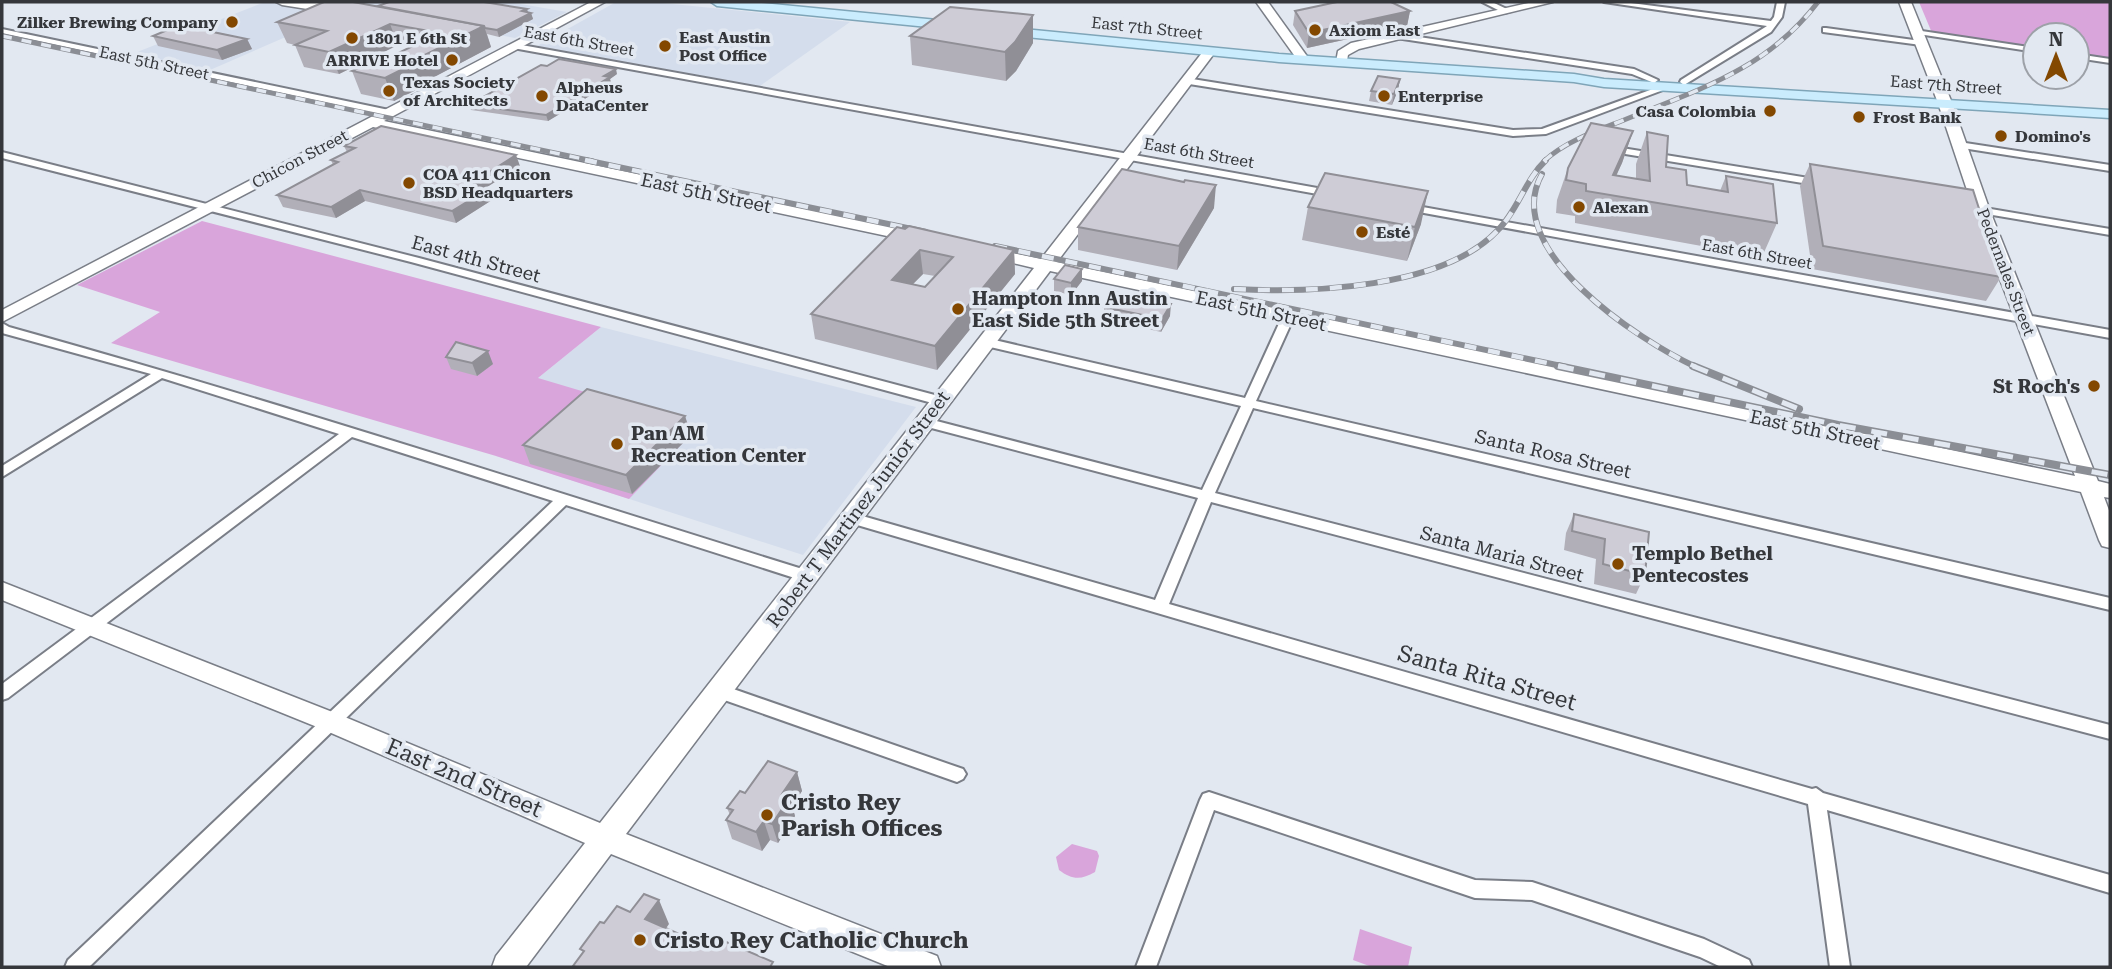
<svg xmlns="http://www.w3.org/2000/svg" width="2112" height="969" font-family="'Roboto Serif',serif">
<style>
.built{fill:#d4ddec}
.green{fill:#d9a5db}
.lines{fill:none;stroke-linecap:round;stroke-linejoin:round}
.street-casing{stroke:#7a7e87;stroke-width:4}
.secondary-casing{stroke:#7a7e87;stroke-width:3}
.primary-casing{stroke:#7fa5b8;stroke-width:3}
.street{fill:#fff;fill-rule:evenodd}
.secondary{fill:#fff;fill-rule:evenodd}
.primary{fill:#caecfd;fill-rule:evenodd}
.rail-far2-casing{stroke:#8b8e95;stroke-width:5}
.rail-far1-casing{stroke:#8b8e95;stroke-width:6}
.rail-casing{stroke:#8b8e95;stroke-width:8}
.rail-far2{stroke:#e2e8f1;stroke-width:3.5;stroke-dasharray:10;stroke-linecap:butt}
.rail-far1{stroke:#e2e8f1;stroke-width:4.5;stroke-dasharray:12;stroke-linecap:butt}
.rail{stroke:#e2e8f1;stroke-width:5;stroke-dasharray:16;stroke-linecap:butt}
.wall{fill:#b1afb8;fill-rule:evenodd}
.shaded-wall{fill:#908f96}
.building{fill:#ceccd6;stroke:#908f96;stroke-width:2;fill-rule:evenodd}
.poi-dot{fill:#834800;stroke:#e2e8f1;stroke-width:2.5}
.labels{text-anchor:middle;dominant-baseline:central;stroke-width:7;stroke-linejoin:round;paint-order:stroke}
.far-poi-label{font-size:16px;font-weight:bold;fill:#35373b;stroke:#e2e8f1;text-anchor:start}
.far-street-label{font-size:16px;fill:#35373b;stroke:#e2e8f1}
.street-label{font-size:19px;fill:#35373b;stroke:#e2e8f1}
.poi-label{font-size:19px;font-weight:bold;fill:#35373b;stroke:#e2e8f1;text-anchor:start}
.near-street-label{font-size:23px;fill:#35373b;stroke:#e2e8f1}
.near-poi-label{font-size:23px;font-weight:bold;fill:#35373b;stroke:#e2e8f1;text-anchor:start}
</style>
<rect width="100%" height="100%" fill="#e2e8f1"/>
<g class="built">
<polygon points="265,2 509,2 567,12 515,38 350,9 210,70 132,54"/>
<polygon points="616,2 653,2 850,22 760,86 537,46"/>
<polygon points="601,327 916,407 803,555 496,456 555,404 538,378"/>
</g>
<g class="green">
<polygon points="1919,2 2110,2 2110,58 2077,54 2077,35 2035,35 2035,48 1932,33"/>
<polygon points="202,221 601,327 538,378 699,426 629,499 496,456 111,343 160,312 77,285"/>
<path d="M1072,844L1097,851L1099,856L1095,872C1081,880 1072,880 1059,870L1056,857Z"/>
<polygon points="1360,929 1412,947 1408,967 1372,967 1353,960"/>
</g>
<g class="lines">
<defs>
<g id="street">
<polygon points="1482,2 1492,2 1511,11 1504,13"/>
<polygon points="1604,2 1623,2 1771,21 1774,17 1777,2 1785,2 1782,17 1771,32 1684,85 1680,82 1681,80 1767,26"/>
<polygon points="1826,28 1921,41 1925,43 1921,45 1823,32 1823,28"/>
<polygon points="2,29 389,110 394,113 389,116 2,33"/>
<polygon points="1915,30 2035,48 2035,52 1918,34 1915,34"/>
<polygon points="1399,34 1634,69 1658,80 1654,83 1632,74 1396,38 1395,36"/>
<polygon points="516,44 1334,191 1339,194 1334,197 513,48 513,44"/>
<polygon points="2077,54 2110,59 2110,63 2077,58"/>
<polygon points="1186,78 1513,130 1542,129 1664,85 1671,87 1546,134 1513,136 1183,83 1183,79"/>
<polygon points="1959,142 2110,165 2110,171 1956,147 1956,143"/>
<polygon points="1622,148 1821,180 1826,183 1821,186 1619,153 1619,149"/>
<polygon points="2,152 419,258 946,398 947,401 941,405 936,404 411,262 2,158"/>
<polygon points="1406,204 2110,330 2110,338 1402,209 1402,205"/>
<polygon points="1973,206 2110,229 2110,235 1969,211 1968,209"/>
<polygon points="1288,313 1294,317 1256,401 2110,598 2110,610 1253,408 1215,493 2110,725 2110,739 1211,502 1169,604 1812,789 1816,788 1823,793 2110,875 2110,893 1827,810 1850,967 1830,967 1808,804 847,522 845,518 852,513 1155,600 1198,498 920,425 918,422 925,418 1202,490 1241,406 986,346 980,342 986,338 1245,398 1282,317"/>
<path d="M2,323L9,327C279,402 545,489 812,572L815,576L812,580L807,582L566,505L89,967H65L68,960L553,501L352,437L8,698L2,700V684L339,434L162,378L2,477V466L151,374L2,333Z"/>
<polygon points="719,684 963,769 966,774 963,779 957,782 713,696 711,691 713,686"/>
<polygon points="1209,792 1475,880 1532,882 1704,939 1749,960 1752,967 1721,967 1700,957 1532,900 1475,898 1214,810 1156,967 1136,967 1200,800 1203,794"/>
</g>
<g id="secondary">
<path d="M276,2C296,1 329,0 345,11L339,14L282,5Z"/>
<polygon points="591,2 605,2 384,121 920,233 926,235 928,238 926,241 920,243 373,127 2,322 2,310"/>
<polygon points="1256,2 1268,2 1309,59 1307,62 1299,62"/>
<polygon points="1533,2 1553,2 1359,49 1348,55 1346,65 1338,65 1336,62 1338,51 1351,43"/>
<polygon points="1899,2 1911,2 1952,103 1990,211 2098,481 2110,484 2110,498 2104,497 2110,513 2110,548 2102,546 2099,540 2081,492 1050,271 626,834 937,956 941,967 890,967 611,854 526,967 492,967 496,956 585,843 322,729 2,600 2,582 340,715 600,823 1034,268 983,256 981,253 983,250 989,248 1041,259 1205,49 1213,49 1213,55 1057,262 2075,476 1974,211 1938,103"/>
</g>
<g id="primary">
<polygon points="711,2 752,2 958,22 964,26 958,30 717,6"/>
<polygon points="1002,27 1279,54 1574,74 1604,79 2110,110 2110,118 1604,87 1574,82 1279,62 997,34 997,28"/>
</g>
</defs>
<use href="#street" class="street-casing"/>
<use href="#secondary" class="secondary-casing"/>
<use href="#primary" class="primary-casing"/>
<use href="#street" class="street"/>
<use href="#secondary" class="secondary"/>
<use href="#primary" class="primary"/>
<defs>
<g id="rail-far2">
<polyline points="2,36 593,161"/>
<path d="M1544,161C1566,141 1596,131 1624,120C1700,89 1767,69 1818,2"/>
</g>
<g id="rail-far1">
<polyline points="585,160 926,232"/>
<path d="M1542,174C1499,250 1640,341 1696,367"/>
<polyline points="995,246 1566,367"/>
<path d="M1234,289C1309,293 1443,289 1498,230C1518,210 1525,180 1546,160"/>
</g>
<g id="rail">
<polyline points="1558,366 1838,425 2110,475"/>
<polyline points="1693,366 1799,409"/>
</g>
</defs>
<use href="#rail-far2" class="rail-far2-casing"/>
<use href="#rail-far1" class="rail-far1-casing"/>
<use href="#rail" class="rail-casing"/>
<use href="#rail-far2" class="rail-far2"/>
<use href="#rail-far1" class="rail-far1"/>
<use href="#rail" class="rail"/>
</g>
<g class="wall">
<polygon points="378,6 527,9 528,12 531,13 533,19 499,37 487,34 491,47 419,85 420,88 394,101 361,94 352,71 384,60 410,47 398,45 339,74 304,67 295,45 287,43 277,22"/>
<polygon points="1295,11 1410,11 1407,26 1307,48 1293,25"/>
<polygon points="1033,15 1033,43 1016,71 1006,81 912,65 910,36"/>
<polygon points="216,32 247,39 252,49 222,60 158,46 153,36"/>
<polygon points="617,74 610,79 611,83 548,121 471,110 469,105"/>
<polygon points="1400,79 1398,90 1392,105 1369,101 1371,91"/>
<polygon points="1633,131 1622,163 1616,175 1636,179 1636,164 1647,132 1666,167 1687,185 1720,191 1726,176 1777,223 1762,257 1575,223 1575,216 1556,213 1557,200 1568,168"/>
<polygon points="344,146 520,166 485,188 492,200 456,223 365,201 336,218 283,207 277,195 333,165 331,160 347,152"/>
<polygon points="1810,164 2001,277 1986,301 1812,269 1800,186"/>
<polygon points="1308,207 1421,224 1407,261 1302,240"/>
<polygon points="1214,208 1177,270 1078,250 1078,227"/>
<path d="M897,227L1014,250L1015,274L937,370L815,339L811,314ZM923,274L935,276L925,287L913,284Z"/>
<polygon points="1054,279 1082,281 1071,295 1054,291"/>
<polygon points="1104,307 1170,316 1161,332 1104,319"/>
<polygon points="446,357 493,364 477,376 451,369"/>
<polygon points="685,416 691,435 632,494 530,464 523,445"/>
<polygon points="1574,514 1649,532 1645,575 1636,594 1594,584 1596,559 1564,550 1566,533"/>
<polygon points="797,772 802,791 792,806 795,816 778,843 770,840 762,851 732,839 726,820 730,815 727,808 745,793"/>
</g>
<g class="shaded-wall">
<polygon points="527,9 528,14 531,13 533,19 499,37 497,30"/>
<polygon points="1410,11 1407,26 1307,48 1309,33"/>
<polygon points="1033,15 1033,43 1016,71 1006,81 1005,52"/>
<polygon points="390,24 398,45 339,74 329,52"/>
<polygon points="484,26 491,47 419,85 420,88 394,101 385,78 406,64"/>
<polygon points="247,39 252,49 222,60 217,50"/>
<polygon points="616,69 617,74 610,79 611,83 548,121 546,115"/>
<polygon points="1400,79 1398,90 1392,105 1394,94"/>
<polygon points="1633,131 1622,163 1608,194 1613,175"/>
<polygon points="516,155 520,166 473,196 469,185"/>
<polygon points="1216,185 1214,208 1177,270 1179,246"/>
<polygon points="488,189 492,200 456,223 452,211"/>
<polygon points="360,190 365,201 336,218 331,207"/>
<polygon points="1428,191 1421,224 1407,261 1415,227"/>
<polygon points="920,250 923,274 894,303 892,280"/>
<polygon points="1014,250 1015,274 937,370 935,346"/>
<polygon points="1082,269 1082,281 1071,295 1071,283"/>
<polygon points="1171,304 1170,316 1161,332 1162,319"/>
<polygon points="488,351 493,364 477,376 472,363"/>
<polygon points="685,416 691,435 632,494 626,475"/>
<polygon points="797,772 802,791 792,806 795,816 778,843 772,824 782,794"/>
<polygon points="764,821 770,840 762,851 756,832"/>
<polygon points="659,900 669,924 656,943 645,919"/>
</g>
<g class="building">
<polygon points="324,2 353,2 484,26 406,64 411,65 385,78 352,71 378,59 384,60 440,33 390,24 329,52 295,45 327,31 277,22"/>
<polygon points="389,2 484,2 527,9 522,11 531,13 497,30 485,28 484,26 378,6"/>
<polygon points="1337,2 1391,2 1410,11 1309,33 1295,11"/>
<polygon points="950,7 1033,15 1015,42 1005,52 910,36"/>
<polygon points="184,23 214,28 208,31 247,39 217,50 153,36"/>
<polygon points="559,59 616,69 604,76 610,77 546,115 469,105 541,65 547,66"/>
<polygon points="1378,76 1400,79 1394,94 1371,91"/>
<polygon points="1591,123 1633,131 1613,175 1650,181 1647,132 1668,136 1666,167 1686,170 1687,185 1728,192 1726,176 1773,184 1777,223 1586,191 1586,184 1566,180 1568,168"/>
<polygon points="381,126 516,155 469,185 488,189 452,211 360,190 331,207 277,195 338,162 331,160 355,148 344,146"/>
<polygon points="1810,164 1973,190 2001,277 1823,246"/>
<polygon points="1122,169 1184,182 1185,180 1216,185 1179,246 1078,227"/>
<polygon points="1325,173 1428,191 1415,227 1308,207"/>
<path d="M909,226L1014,250L935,346L811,314L897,227L905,229ZM920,250L953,257L925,287L892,280Z"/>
<polygon points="1065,265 1082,269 1071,283 1054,279"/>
<polygon points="1114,292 1171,304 1162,319 1104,307"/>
<polygon points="456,342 488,351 472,363 446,357"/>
<polygon points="587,389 685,416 626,475 523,445"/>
<polygon points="1574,514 1649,532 1645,575 1603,564 1605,539 1572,531"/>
<polygon points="768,761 797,772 782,794 790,797 772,824 764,821 756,832 726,820 733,810 727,808 740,791 745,793"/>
<polygon points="644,894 659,900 645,919 704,945 710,935 773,962 770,967 576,967 573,966 584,951 580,949 600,922 604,923 617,906 630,912"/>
</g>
<g class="poi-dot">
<circle cx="232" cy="22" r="7"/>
<circle cx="1315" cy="30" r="7"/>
<circle cx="352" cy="38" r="7"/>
<circle cx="665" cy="46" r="7"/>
<circle cx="452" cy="60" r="7"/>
<circle cx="389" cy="91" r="7"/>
<circle cx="542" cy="96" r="7"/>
<circle cx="1384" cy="96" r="7"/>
<circle cx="1770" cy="111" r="7"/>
<circle cx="1859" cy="117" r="7"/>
<circle cx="2001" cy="136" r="7"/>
<circle cx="409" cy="183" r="7"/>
<circle cx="1579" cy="207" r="7"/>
<circle cx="1362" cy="232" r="7"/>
<circle cx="958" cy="309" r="7"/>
<circle cx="2094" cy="386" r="7"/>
<circle cx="617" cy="444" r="7"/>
<circle cx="1618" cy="564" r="7"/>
<circle cx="767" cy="815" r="7"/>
<circle cx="640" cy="940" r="7"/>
</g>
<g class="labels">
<g class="far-poi-label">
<text x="218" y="22" text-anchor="end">Zilker Brewing Company</text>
<text x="1329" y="30">Axiom East</text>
<text x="679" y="37">East Austin<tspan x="679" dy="18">Post Office</tspan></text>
<text x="366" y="38">1801 E 6th St</text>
<text x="438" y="60" text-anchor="end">ARRIVE Hotel</text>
<text x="403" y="82">Texas Society<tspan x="403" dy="18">of Architects</tspan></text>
<text x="556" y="87">Alpheus<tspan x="556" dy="18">DataCenter</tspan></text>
<text x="1398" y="96">Enterprise</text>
<text x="1756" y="111" text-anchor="end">Casa Colombia</text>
<text x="1873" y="117">Frost Bank</text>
<text x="2015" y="136">Domino's</text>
<text x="423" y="174">COA 411 Chicon<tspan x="423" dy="18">BSD Headquarters</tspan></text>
<text x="1593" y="207">Alexan</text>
<text x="1376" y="232">Esté</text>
</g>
<g class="far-street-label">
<text transform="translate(1147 28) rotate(6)">East 7th Street</text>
<text transform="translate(579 41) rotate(10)">East 6th Street</text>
<text transform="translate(154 63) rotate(12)">East 5th Street</text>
<text transform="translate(1946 85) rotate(4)">East 7th Street</text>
<text transform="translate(1199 153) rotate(10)">East 6th Street</text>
<text transform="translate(300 159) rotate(-28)">Chicon Street</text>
<text transform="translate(1757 254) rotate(10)">East 6th Street</text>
<text transform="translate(2006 272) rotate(69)">Pedernales Street</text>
</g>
<g class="street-label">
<text transform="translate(706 193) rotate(12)">East 5th Street</text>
<text transform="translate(476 259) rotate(15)">East 4th Street</text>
<text transform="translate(1261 311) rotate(12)">East 5th Street</text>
<text transform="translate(1815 430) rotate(12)">East 5th Street</text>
<text transform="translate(1553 454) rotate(13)">Santa Rosa Street</text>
<text transform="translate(858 509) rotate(-53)">Robert T Martinez Junior Street</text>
<text transform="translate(1502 554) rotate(15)">Santa Maria Street</text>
</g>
<g class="poi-label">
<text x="972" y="298">Hampton Inn Austin<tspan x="972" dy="22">East Side 5th Street</tspan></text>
<text x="2080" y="386" text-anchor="end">St Roch's</text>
<text x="631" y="433">Pan AM<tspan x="631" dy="22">Recreation Center</tspan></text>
<text x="1632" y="553">Templo Bethel<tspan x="1632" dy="22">Pentecostes</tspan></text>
</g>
<g class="near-street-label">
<text transform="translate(1487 678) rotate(16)">Santa Rita Street</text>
<text transform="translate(464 778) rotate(23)">East 2nd Street</text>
</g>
<g class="near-poi-label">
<text x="781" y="802">Cristo Rey<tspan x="781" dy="26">Parish Offices</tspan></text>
<text x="654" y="940">Cristo Rey Catholic Church</text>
</g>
</g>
<rect width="2112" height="969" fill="none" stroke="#35373b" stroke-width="7"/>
<g transform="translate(2056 56)"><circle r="33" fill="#e2e8f1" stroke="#9da1a8" stroke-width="2"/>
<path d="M0-5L12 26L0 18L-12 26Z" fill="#834800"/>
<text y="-10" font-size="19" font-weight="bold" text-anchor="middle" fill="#35373b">N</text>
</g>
</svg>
